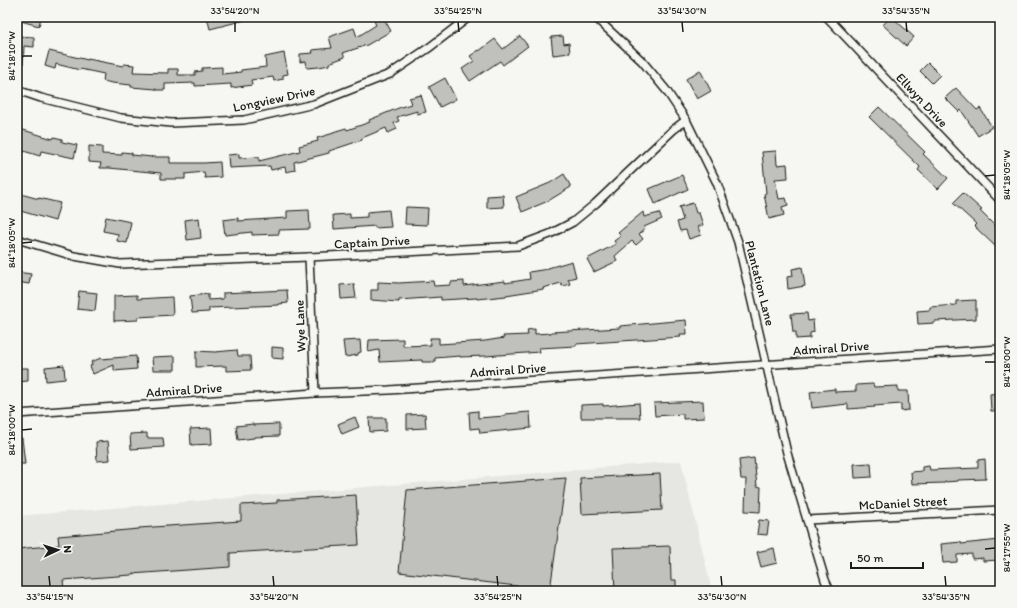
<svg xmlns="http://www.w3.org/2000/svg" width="1017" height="608" font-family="Itim,sans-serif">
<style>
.built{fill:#e6e6e2}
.building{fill:#c0c0bd;stroke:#1c1c1c}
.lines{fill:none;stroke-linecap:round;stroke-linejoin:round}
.street-casing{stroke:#1c1c1c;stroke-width:10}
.street{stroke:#f6f6f2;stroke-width:7}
.ticks{fill:none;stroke:#1c1c1c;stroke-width:1.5}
.labels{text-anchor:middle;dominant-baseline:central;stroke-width:3.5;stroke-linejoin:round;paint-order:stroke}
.street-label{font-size:13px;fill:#1c1c1c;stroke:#f6f6f2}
.neatline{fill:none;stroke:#1c1c1c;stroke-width:1.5}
.ticks-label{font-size:10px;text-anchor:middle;fill:#1c1c1c}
</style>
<rect width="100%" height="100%" fill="#f6f6f2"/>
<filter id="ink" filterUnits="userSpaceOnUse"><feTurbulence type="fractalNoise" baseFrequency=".025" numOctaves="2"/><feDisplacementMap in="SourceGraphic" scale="8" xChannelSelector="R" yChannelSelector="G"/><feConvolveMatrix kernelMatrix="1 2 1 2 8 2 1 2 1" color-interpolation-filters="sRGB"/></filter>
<g filter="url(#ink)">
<polygon class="built" points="681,461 712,591 17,591 17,516"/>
<g class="building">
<polygon points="17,17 41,17 39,26 17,20"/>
<polygon points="207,17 245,17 245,20 210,29"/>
<polygon points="381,17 383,17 391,31 367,45 343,53 345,57 329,63 329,65 319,67 307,68 306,61 300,62 300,54 313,53 312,50 332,48 329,37 354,28 357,37 376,25 374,21"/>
<polygon points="890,17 892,17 914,37 906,46 883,25"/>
<polygon points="17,36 34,37 34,47 24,46 23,65 17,65"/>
<polygon points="520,36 528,46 503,65 500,61 470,81 462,69 474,61 470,56 479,50 479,51 495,39 503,49"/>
<polygon points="563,36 564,44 569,43 570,53 553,55 551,37"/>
<polygon points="49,51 88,60 88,59 123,66 124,64 134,65 133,72 168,73 168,69 178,69 178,75 195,75 195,72 202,71 202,68 222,67 222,74 241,72 241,70 266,67 265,57 284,53 288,74 283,75 283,79 274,81 273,77 251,80 252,85 231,88 231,84 195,86 195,83 165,84 165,90 156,90 156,89 131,87 131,85 112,83 103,81 104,74 80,69 80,70 56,64 55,69 45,66"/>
<polygon points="928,63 940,75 932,83 920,71"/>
<polygon points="700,70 711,91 697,99 686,79"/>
<polygon points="445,78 456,99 440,107 429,87"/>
<polygon points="956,88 977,110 980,108 992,127 978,136 961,110 959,112 945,98"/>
<polygon points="421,95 426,112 417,114 417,111 397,117 399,121 394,123 397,129 388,133 386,128 362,138 362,140 329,151 329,153 294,162 295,170 286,172 285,167 271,170 270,166 229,168 228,155 239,154 239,158 259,157 259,161 300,151 299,146 318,141 317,138 334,133 333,132 346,128 347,130 370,122 369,120 401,107 411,104 409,98"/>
<polygon points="879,107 925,152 923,154 948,178 938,189 918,170 920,167 869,117"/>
<polygon points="20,129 53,139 54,137 62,139 62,142 77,145 74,158 41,151 40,156 17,149 17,139"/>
<polygon points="89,146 102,147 102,154 122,155 122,152 132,153 132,155 152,157 151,157 170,157 170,163 204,163 220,162 221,177 205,178 204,172 185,174 185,179 161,179 161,173 109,168 100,168 101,163 89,162"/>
<polygon points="776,151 777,165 787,164 788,178 775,179 779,199 786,198 788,205 782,207 784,215 769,219 764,194 766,193 762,152"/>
<polygon points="564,174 571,187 548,201 522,212 516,197 550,183"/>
<polygon points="682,175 688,189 655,204 649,189"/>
<polygon points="17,193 39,199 39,198 60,203 55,221 17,210"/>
<polygon points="963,193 982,210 980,211 1000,231 1000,243 996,247 974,226 976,224 953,203"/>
<polygon points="503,195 504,207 487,208 487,196"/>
<polygon points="693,203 696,213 699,213 703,225 698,227 701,235 689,239 686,230 680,231 677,222 683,220 679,207"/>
<polygon points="406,207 428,208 427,225 405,224"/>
<polygon points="309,210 310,229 279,230 279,234 252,235 252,232 225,235 223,220 238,218 238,221 287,218 287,211"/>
<polygon points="389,210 391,227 375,228 375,226 334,229 333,215 350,214 350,218 367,217 367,212"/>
<polygon points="643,212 644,217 659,213 662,219 644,227 645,229 639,234 643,239 636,245 632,241 615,256 617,261 594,272 587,259 616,244 614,241 621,236 618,233"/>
<polygon points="106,217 131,222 127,243 117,241 118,234 103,231"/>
<polygon points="199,218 201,238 187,240 185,220"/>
<polygon points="572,261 576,277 568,279 570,284 562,286 561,283 543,288 544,289 506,295 506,296 477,299 477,298 441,300 441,297 399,300 399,302 371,300 371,290 378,290 378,282 399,283 433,281 434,286 451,285 451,282 464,281 464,286 505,281 505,283 530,279 529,272 548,269 548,268"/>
<polygon points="802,267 805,286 788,289 787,277 793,276 792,269"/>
<polygon points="17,272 31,274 29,284 17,282"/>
<polygon points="354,284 356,298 341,299 340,285"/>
<polygon points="287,290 288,303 279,304 279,305 209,308 209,312 192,313 190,296 208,294 208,300 223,299 223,293"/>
<polygon points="79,291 97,293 95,311 77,309"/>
<polygon points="137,295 137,299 172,297 173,315 138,317 138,320 114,321 114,296"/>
<polygon points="976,300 976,319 935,321 935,323 918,324 917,311 930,310 930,307 956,305 956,301"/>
<polygon points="807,313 808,321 813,320 814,332 810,333 810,338 796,339 796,332 793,332 791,314"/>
<polygon points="686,320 687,334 680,334 681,337 576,344 576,346 539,348 540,352 485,356 460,357 460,356 435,358 435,362 422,362 422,360 380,362 379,350 368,352 369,340 403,339 403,346 431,345 430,338 439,338 439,344 485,341 504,338 503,336 528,335 527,330 535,329 535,334 551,333 551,332 620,328 620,326"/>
<polygon points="360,340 361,352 358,353 358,355 345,357 343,341"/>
<polygon points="272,347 283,348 283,359 272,358"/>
<polygon points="237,350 238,356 250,356 251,370 226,371 226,366 196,367 196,351 215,352"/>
<polygon points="136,356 137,369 114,371 114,365 93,374 90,366 92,365 91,362 101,358 101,359"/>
<polygon points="175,356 175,370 153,370 152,357"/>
<polygon points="64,365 65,379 46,381 45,367"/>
<polygon points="17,368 28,368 28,381 17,382"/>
<polygon points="873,384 874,387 898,386 898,391 908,391 909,410 901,411 901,404 874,406 875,407 848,409 848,404 812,408 810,392 835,389 835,392 856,391 856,385"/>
<polygon points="1000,393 1000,411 991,411 990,394"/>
<polygon points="703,401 704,418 683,419 683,414 655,416 654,403"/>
<polygon points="639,403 640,418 581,418 581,405 603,404 603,406"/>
<polygon points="478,411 478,418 505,416 505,414 530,412 531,428 480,433 479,428 470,429 469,412"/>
<polygon points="425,414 426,428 407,429 407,415"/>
<polygon points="355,417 359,427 342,434 338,424"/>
<polygon points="369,418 386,418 386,431 370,432"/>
<polygon points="253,424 253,425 279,424 279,436 254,437 254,438 238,440 236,426"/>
<polygon points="211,428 212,444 191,445 190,429"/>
<polygon points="147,433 147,438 163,438 164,447 131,449 130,434"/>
<polygon points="22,438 25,464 17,464 17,439"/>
<polygon points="108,441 110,460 97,461 96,442"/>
<polygon points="754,458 757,486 761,487 760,512 745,511 746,479 741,479 739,460"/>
<polygon points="985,459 986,479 958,480 958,481 945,482 945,483 912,484 911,472 922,471 922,467 929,466 930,470 978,468 978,460"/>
<polygon points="871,463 872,477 855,478 854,464"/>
<polygon points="660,474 662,510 582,514 580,478"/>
<polygon points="566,478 550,590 399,572 407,490"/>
<polygon points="356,495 359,545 230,553 230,567 131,574 131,575 63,580 64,590 47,591 19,591 17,563 17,549 59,545 58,536 139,529 139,528 241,521 241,505 277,503 277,500"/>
<polygon points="759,520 769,521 767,535 757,534"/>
<polygon points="1000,540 1000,560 983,561 983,558 972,559 972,554 957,555 957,562 943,563 941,544 961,542 961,544"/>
<polygon points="670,546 671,580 676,580 676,591 615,591 613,548"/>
<polygon points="774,548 777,563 761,567 757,552"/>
</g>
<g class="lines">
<defs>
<g id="street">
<polyline points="595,17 642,61 666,90 686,120 717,183 738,242 787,453 825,580 830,591"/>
<polyline points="827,17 1000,200"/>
<polyline points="17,90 41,98 121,118 171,123 244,120 314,104 390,74 430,47 469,17"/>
<polyline points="17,239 74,256 120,264 309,257 518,246 550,234 573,222 595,204 673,130 686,120"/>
<polyline points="309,257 315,393"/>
<polyline points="17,414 315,393 389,390 1000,349"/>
<polyline points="807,520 1000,510"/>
</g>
</defs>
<use href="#street" class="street-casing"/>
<use href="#street" class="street"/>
</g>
</g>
<path class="ticks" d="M235,22V32M458,22L459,32M682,22L683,32M906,22L907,32M22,56H32M985,176L995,175M22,243L32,242M985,362H995M22,430L32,429M985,549L995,548M49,576L50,586M273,576L274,586M497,576L498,586M721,576L722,586M945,576L946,586"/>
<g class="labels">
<g class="street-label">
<text transform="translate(274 99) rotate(-12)">Longview Drive</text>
<text transform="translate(922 100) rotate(47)">Ellwyn Drive</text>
<text transform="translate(372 242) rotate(-3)">Captain Drive</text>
<text transform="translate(760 283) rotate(76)">Plantation Lane</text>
<text transform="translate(300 326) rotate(-92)">Wye Lane</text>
<text transform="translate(831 348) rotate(-4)">Admiral Drive</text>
<text transform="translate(508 370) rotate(-4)">Admiral Drive</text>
<text transform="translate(184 390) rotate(-4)">Admiral Drive</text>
<text transform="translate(903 503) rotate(-3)">McDaniel Street</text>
</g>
</g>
<rect width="1017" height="608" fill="none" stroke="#f6f6f2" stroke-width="44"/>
<g transform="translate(58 550) rotate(86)" stroke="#f6f6f2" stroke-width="3" paint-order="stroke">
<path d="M0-3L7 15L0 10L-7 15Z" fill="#1c1c1c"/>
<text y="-6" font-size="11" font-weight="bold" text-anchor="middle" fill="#1c1c1c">N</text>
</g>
<path d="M851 562v6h72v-6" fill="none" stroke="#1c1c1c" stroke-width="2"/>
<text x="857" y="562" font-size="12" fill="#1c1c1c" stroke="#f6f6f2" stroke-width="3" paint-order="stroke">50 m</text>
<rect x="22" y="22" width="973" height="564" class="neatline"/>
<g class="ticks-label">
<text x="235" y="14">33°54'20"N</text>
<text x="458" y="14">33°54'25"N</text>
<text x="682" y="14">33°54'30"N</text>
<text x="906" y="14">33°54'35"N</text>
<text transform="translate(11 56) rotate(-90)" y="4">84°18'10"W</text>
<text transform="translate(1006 175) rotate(-90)" y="4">84°18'05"W</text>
<text transform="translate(11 243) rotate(-90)" y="4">84°18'05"W</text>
<text transform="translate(1006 362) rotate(-90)" y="4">84°18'00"W</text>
<text transform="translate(11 430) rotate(-90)" y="4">84°18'00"W</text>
<text transform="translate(1006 548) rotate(-90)" y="4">84°17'55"W</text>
<text x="50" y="600">33°54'15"N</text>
<text x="274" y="600">33°54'20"N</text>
<text x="498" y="600">33°54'25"N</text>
<text x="722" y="600">33°54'30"N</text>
<text x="946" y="600">33°54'35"N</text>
</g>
</svg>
